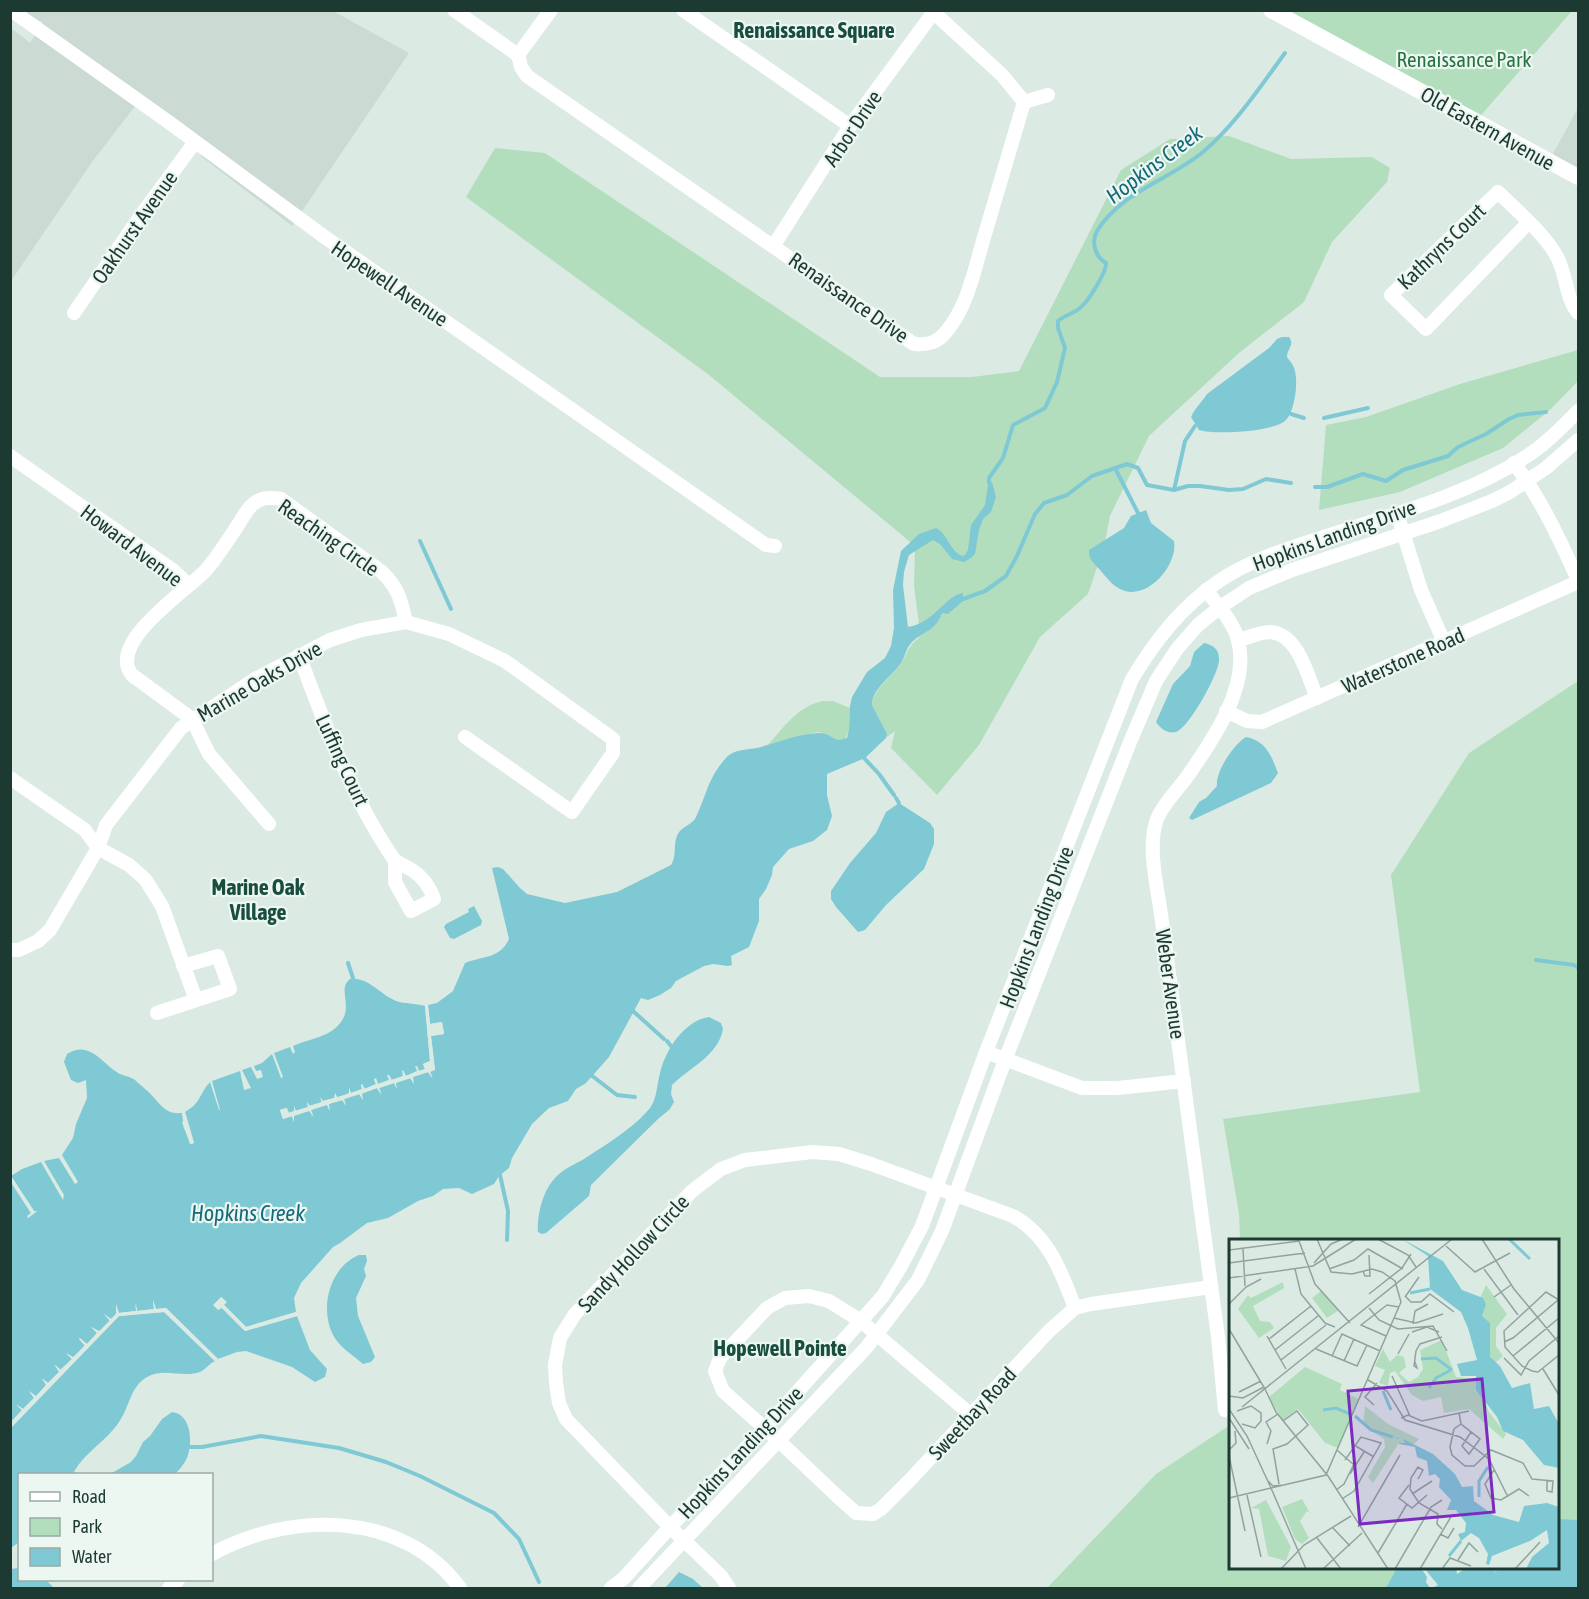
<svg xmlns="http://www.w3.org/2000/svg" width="1589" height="1599" font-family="'Asap Condensed',sans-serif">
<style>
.built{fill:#cbdad3}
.green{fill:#b3debe}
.water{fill:#7fc9d5}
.pier{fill:#dceae4}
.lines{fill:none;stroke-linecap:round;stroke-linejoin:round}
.stream{stroke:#7fc9d5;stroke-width:4}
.minor{stroke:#fff;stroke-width:14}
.tertiary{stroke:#fff;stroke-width:16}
.labels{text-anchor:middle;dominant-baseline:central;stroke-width:4.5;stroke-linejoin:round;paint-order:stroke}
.park-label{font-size:21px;fill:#257442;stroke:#edf7f2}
.street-label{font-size:21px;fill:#1d3a32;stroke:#edf7f2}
.neighbourhood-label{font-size:22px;font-weight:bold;fill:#184d3f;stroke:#edf7f2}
.water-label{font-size:22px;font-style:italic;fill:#146a7a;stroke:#edf7f2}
.inset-river{fill:none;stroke:#7fc9d5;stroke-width:3}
.inset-road{fill:none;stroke:#90a49d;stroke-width:1.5}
.view{fill:#7b2cbf;fill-opacity:0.15;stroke:#7b2cbf;stroke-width:3}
.inset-edge{fill:none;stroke:#1d3a32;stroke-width:3}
</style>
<rect width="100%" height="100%" fill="#dceae4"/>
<g class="built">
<polygon points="23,11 333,11 409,53 292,226 202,157 195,142 139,101 92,162 11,281 11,28 30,43 43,23"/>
<polygon points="1578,108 1578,177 1549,161"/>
</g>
<g class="green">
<polygon points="1271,11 1572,11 1476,121"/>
<path d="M1229,136L1291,159L1372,157L1390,168L1387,182L1332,242L1304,302L1239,353L1149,436L1110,516L1104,547L1088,594L1040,637L979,745L937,795L891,748L895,731L887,737L871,703C876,688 890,677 900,665C907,655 908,645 919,638L920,632L914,586L915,546L709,375L466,197L495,148L545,153L880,377H972L1019,371L1121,170L1170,139Z"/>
<polygon points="1578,350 1578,381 1551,409 1503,448 1400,492 1319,510 1326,425 1366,417 1460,384"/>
<polygon points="1578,681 1578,1539 1558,1538 1558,1240 1240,1240 1239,1214 1223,1119 1420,1092 1391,875 1469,753"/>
<path d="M822,701H833L850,708L849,731L845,739C835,743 828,733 817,732L768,745C785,726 796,708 822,701Z"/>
<polygon points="1230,1425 1230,1568 1409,1568 1385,1588 1047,1588 1156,1474"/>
</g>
<g class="water">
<path d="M1282,337H1289C1295,345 1287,349 1287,357C1289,360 1293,364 1294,368C1299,379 1295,413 1285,421C1272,432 1214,435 1199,430L1191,417C1194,409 1202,402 1207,394L1269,348L1277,339Z"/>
<path d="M992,482L996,497L991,512L983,519L979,530L975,554L971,558L964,562L952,559L941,545L933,540L909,555L904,572L903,585L908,627C934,623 946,595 963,593V601L948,614L942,613C935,632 925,630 912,642C906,648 905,657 901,663C893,675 871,690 872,705L887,734L886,738L865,758L827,774V795L832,816L827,830L813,841L789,849L773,867L772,875L766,889L759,899V921L749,947L731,956L732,965L728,966L713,964L704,966L676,981L671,988L660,995L648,1000L641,998L609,1057L586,1083L576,1089L568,1101L549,1108L532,1124L512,1158L509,1168L499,1176L494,1184L472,1194L459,1188L443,1189L433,1196L418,1201L388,1218L367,1223L340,1243L333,1247L301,1283L294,1298L296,1312L246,1327L224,1305L222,1297L214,1305L221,1307L245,1331L297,1316L310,1350L327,1369L325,1377L315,1382L292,1367L246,1351L237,1352L218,1359L166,1308L156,1309L153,1301L154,1309L137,1311L136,1303V1311L118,1313L116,1305V1314L111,1319L104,1314L110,1320L99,1332L92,1327L97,1333L88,1343L86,1344L79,1339L85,1345L73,1358L66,1353L72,1359L60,1370L54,1365L60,1371L48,1383L41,1379L47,1384L36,1397L29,1391L34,1398L23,1409L16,1405L22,1410L11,1422L10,1181L31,1213L28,1218L37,1211H34L11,1176L22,1169L41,1162L63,1200L64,1195L44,1161L59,1158L75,1184L78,1182L62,1155L73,1138L76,1124L87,1098L86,1080L78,1083L71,1080L64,1062L67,1054C89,1040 101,1062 118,1073C123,1076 130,1076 135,1080C141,1086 150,1092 155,1099C164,1109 168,1114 182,1113L184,1129H186L191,1144L194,1143L185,1112C201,1103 199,1094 210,1082L219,1110H220L212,1081L240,1071L244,1090L251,1088L242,1070L251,1067L257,1079L263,1077L261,1070L256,1071L254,1066L262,1063L272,1054L281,1078L283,1077L274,1053L290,1047L293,1054L295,1052L293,1046C306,1040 322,1038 333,1030C359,1010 335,991 350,979C369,977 379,994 396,1001C405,1004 415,1003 425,1006L430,1061L423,1064L425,1069L419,1071L416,1066L418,1071L406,1076L403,1071L404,1076L391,1080L389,1075V1080L378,1084L374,1079L376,1084L364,1089L361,1085L362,1089L351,1093L349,1088V1093L337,1098L335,1093V1098L323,1101L320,1098L322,1102L309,1106L307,1102L308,1107L288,1113L286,1108L280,1110L283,1119L292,1116L294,1122L293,1116L310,1110L312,1117L311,1110L327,1104L330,1111L328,1104L343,1100L346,1105L344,1099L360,1094L363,1100L361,1094L377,1088L381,1095L379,1088L394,1083L397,1089L395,1083L411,1078L414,1084L412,1077L428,1072L432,1078L430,1071L435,1070L431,1036L444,1034L442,1022L430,1024L428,1005L437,1003L453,991L465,963C482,956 500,959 509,939L492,868L498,867L503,869L520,888L527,894L565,903L617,892L671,865C677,856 673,845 677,836C680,827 690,826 695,819C707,795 707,779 726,758C736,747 751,751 764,746C782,741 799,734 818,733C827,732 831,738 839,740L847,738L849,730L850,706L852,697L867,672L885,658L891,646L894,628L893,590L901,551L919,534L936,528C948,534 949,550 962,556L965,555L968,550L971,525L985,505L988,485Z"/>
<path d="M1146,510L1151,523L1174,541C1178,564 1150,598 1125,591C1114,588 1107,578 1100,570C1094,563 1088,559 1089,550L1124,528L1131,516Z"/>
<path d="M1204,643C1213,645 1219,649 1219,659C1220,672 1189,728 1176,732C1167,734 1160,728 1156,722L1173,684L1190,666L1194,652Z"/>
<path d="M1246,737C1266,741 1271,755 1278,773L1271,783L1192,820L1189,818L1199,802L1206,798L1217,786C1215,772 1234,744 1246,737Z"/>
<polygon points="899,803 930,823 934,829 934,844 924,869 886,905 865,930 858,932 836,907 831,899 831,891 850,863 876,833 886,812"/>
<polygon points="474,906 482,921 481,925 454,939 450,938 444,927 446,924 469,912 468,909"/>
<path d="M709,1017L721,1023L723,1029C718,1056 690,1067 672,1085L671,1094L674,1102L670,1109L658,1119L591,1185L589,1196L546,1233L542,1234L538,1232C537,1214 543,1189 557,1176C564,1169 575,1164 584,1159C604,1146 635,1127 650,1108C657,1099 657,1084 660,1073C666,1049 684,1021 709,1017Z"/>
<path d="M359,1255H366L367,1261L364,1269L366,1276L356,1298L358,1316L375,1357L371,1362L363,1364C353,1355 339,1347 333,1335C319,1307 330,1267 359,1255Z"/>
<path d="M164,1312L215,1361C209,1364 206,1369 200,1372C183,1378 165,1368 149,1376C130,1385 130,1407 119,1422C106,1442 84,1452 73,1474H20L19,1542L11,1548L10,1428L119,1316Z"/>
<path d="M172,1412C190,1414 193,1439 188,1455C186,1462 180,1469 175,1474H110L131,1462L136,1456L143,1442L150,1436L162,1419Z"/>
<polygon points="1558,1519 1578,1520 1578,1588 1432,1588 1438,1585 1424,1568 1456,1568 1457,1574 1465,1569 1464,1568 1492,1568 1497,1575 1493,1568 1558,1568"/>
<polygon points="19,1568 20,1580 46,1580 54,1588 11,1588 11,1569"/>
<polygon points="1397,1568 1421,1568 1427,1577 1426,1582 1430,1588 1383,1588 1387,1586"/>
<polygon points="679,1572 693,1579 703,1588 665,1588"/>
</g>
<g class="pier">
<polygon points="428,1005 430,1024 442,1022 444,1034 431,1036 435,1070 430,1072 433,1078 428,1072 413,1077 414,1084 410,1078 396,1083 397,1089 394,1083 379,1088 382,1094 377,1088 362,1093 363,1100 359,1094 344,1099 346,1106 342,1100 329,1104 330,1111 327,1105 311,1110 314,1117 309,1111 294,1116 294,1122 292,1116 283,1119 280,1110 287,1108 289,1113 294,1111 294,1106 296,1111 308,1107 307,1102 310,1106 322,1102 320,1097 323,1101 334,1098 335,1093 337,1097 349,1094 349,1088 351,1093 362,1089 361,1084 362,1084 365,1089 376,1085 374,1079 376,1078 378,1084 389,1080 387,1075 389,1075 392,1080 403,1076 402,1071 403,1070 406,1076 417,1071 415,1066 417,1066 419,1071 425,1069 423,1064 430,1061 425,1006"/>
<polygon points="185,1112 194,1143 190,1144 182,1122 184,1121 182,1113"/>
<polygon points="11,1176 34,1211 37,1211 28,1218 27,1216 31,1213 11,1181"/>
<polygon points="221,1297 227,1302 224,1305 246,1327 296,1312 297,1316 245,1331 222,1308 218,1310 213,1305"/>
<polygon points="153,1300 156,1309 166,1308 220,1361 217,1363 164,1312 119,1316 11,1428 11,1422 22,1410 16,1404 23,1409 34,1398 29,1391 36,1396 46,1385 42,1378 48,1383 59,1372 54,1364 61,1370 72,1359 66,1353 73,1357 85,1346 79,1339 80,1338 87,1344 97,1333 91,1327 99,1331 110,1321 104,1314 111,1319 116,1314 116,1304 119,1313 136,1311 135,1302 137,1311 154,1309"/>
</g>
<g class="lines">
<g class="stream">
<polyline points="1291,414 1304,418"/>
<polyline points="1324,418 1368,408"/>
<polyline points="1115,468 1138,513"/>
<path d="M989,483V478L1003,458L1013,425L1045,408L1057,382L1065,348L1058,328V321C1065,315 1073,314 1080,308C1088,302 1107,271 1106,263C1095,257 1091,242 1097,231C1121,192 1169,180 1203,152C1236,124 1260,87 1285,53"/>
<polyline points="1315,487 1327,487 1363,474 1386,481 1403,470 1448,456 1458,447 1486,434 1509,419 1518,415 1546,412"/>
<polyline points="1174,490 1185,441 1195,426"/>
<polyline points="420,541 451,609"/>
<polyline points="963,599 985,591 1006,576 1017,556 1035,514 1044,503 1067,495 1092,476 1127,464 1138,468 1147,485 1174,490 1188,486 1200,486 1229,490 1243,489 1266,479 1291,483"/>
<polyline points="864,758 879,774 894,795"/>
<polyline points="896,798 899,803"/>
<polyline points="1536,960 1574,965 1578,968"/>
<polyline points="348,963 353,978"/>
<polyline points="633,1011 664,1039"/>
<polyline points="667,1041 671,1046"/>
<polyline points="591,1075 617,1095 635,1097"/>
<polyline points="500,1175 508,1211 507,1240"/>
<polyline points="189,1447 202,1447 261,1436 339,1448 386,1462 420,1476 494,1513 519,1539 539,1582"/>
</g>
<g class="minor">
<polyline points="11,10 170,123 326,238 766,545 775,546"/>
<path d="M454,10L518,55L521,67L527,76L914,344C928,345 937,343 946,332C969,305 975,266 985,234C998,190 1011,146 1024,102L1002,75L931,10"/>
<polyline points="683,10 850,126"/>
<polyline points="518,55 551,10"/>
<polyline points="1024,102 1048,95"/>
<path d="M1528,223L1426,329L1391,295L1498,192C1517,211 1548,236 1559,261C1567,279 1566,298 1578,313"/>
<polyline points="774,245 850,126 933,13"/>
<polyline points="74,313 139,218 195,142"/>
<polyline points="10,456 174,571 189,585"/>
<path d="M1514,463C1541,499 1560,540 1578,580"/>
<polyline points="1397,513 1421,590 1444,642"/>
<path d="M1206,590C1218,606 1233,621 1238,640C1250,686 1214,738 1189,774C1179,789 1164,802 1157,819C1147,845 1157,887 1161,914L1218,1337L1225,1410"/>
<path d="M1238,640C1248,638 1260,632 1270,632C1298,633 1308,677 1317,698"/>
<path d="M299,655C325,725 351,796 393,858C398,864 406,866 412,870C423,877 430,887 434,899L411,911L395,882V861"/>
<polyline points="1226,711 1247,721 1262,722 1578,582"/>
<polyline points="10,778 85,830 98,848 129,865 145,879 162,906 196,1000"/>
<path d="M269,824L209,754L192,719L132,675C106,642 188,590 206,570C218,556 228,540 238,525C242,519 246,511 251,506C260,497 269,497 281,499L382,572C399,589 401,600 406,622"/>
<polyline points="10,950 19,950 38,941 50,930 98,848 106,825 181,728 255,679 330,640 361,630 406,622 449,634 505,661 613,739 613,753 572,812 465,737"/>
<polyline points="157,1013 230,989 218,956 183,966"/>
<polyline points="986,1052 1082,1088 1118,1088 1184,1081"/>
<polyline points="970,1414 861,1321 829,1301 809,1296 785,1298 767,1308 720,1358 715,1371 723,1391 779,1441 837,1496 856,1513 873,1514 881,1509 909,1481 1049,1331 1075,1308 1091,1304 1211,1287"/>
<path d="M212,1554C290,1511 403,1510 460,1588"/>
<polyline points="169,1588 178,1580"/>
<path d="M611,1588L624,1578L670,1527L764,1429L883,1296L901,1266L922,1226L986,1052L1132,679C1155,641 1181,607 1219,581C1253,558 1294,547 1333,534C1398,513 1469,494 1527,456C1546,444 1562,427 1578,411"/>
<polyline points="639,1588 866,1348 918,1280 942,1231 1005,1060 1130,742 1156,681 1177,649 1198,625 1219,608 1249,588 1292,570 1438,522 1492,501 1510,492 1546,468 1578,440"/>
<path d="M729,1588L721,1576L670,1527L566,1419L559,1403L556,1383L555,1365L560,1338L575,1314L692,1191L721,1169L745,1160L812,1152L839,1154L871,1164L1013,1216C1048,1235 1062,1273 1075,1308"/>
</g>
<polyline class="tertiary" points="1271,10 1578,177"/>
</g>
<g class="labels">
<g class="park-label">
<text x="1464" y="59">Renaissance Park</text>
</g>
<g class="street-label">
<text transform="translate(852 128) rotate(-56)">Arbor Drive</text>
<text transform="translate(1488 128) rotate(29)">Old Eastern Avenue</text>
<text transform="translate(134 227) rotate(-55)">Oakhurst Avenue</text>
<text transform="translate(1441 246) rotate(-44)">Kathryns Court</text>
<text transform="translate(390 283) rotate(34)">Hopewell Avenue</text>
<text transform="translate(849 297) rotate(35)">Renaissance Drive</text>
<text transform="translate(1334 535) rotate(-20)">Hopkins Landing Drive</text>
<text transform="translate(329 537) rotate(35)">Reaching Circle</text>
<text transform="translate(132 545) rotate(37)">Howard Avenue</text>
<text transform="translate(1403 660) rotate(-24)">Waterstone Road</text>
<text transform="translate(259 681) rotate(-30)">Marine Oaks Drive</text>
<text transform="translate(343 760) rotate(65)">Luffing Court</text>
<text transform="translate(1036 927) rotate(-69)">Hopkins Landing Drive</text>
<text transform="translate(1171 984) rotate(82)">Weber Avenue</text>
<text transform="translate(633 1253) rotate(-47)">Sandy Hollow Circle</text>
<text transform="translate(972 1413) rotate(-47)">Sweetbay Road</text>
<text transform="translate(740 1452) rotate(-47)">Hopkins Landing Drive</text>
</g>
<g class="neighbourhood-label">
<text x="814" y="30">Renaissance Square</text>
<text x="258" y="887">Marine Oak<tspan x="258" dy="25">Village</tspan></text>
<text x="780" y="1348">Hopewell Pointe</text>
</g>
<g class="water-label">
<text transform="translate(1154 164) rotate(-37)">Hopkins Creek</text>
<text x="248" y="1213">Hopkins Creek</text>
</g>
</g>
<g transform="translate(1229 1239)">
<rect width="330" height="330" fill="#dceae4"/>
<path d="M54,43L55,49L24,67L31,82L41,83L45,89L30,99L9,70L19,56L22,59ZM257,46L278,75L267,89V107L274,117L266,124L260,119L250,61ZM92,52L110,71L98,79L83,59ZM213,101L227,138L248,140L260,173L277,195L274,200L240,170L215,174L212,158L194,162L183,156L166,132L161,134L159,147L150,144L156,131L146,127L154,110L161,123L168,116L175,118L177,128L170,134L180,143L189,138L194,130L191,111ZM76,128L113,145L111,151L130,160L109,209L96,204L69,170L54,182L40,158ZM136,167L159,185L190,200L183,207L170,204L144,244L139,238L156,208L155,200L134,186ZM73,260L81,274L78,272L71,282L80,299L73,305L66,300L53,268ZM37,261L62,308L57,322L39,317L30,270L22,269Z" fill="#b3debe"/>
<path d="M173,0L214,22L233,51L254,59L257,65L253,77L261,84V118L271,127L283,149L301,144L305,170L320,167L330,185V229L315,226L294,201L274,192L268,178L247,151V137H232L228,125L248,121L239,89L232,73L201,50L199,17ZM164,198L170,199V204H176L174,200L204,215L226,235L233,248L244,247L245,262L264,276L290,283L295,267L318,264L330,268V329L297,330L303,318L320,304L318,291L301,302L263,317L260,326L257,325L259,315L250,299L242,294L232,302L229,295L236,293L237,284L227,271H218L222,261L210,248L211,240L206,235L200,237L198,222L188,218L186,208L170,205V200Z" fill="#7fc9d5"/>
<path class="inset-river" d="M280,0L301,20M181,54L201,50M192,120L207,119L223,131M200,149L207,139L222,131M154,152L162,171M94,171L107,169L121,175M126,177L142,191L164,198M250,258V242L259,228M220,317L232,302"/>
<path class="inset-road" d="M149,0L179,16L187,28M253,0L285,50L330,104M217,7L246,33L281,14M14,10L16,47M0,11L70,2L86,45L121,84M0,24L76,14M85,24L102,5L114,0M66,30L72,55L96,84L106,88M100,30L125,21L139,10L174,30M255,30L289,76M134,32L136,37H141L140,16M0,39L84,27L127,0M140,55L173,29L182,15M176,57L182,63H192L201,55L225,73M176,58L190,38M265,58L282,46M330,61L317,53L275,92L276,108L293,127L303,132L309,133L330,116M0,65L17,48L32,40M140,69L150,81L169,90L204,87L218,112M165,79L187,84L214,75M184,85L186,72L199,65M0,90L36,150M183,93L198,88L210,93M38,97L57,130M157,97L132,86L158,66L170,68M40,100L82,67M275,103L284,99L329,61M87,110L128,127L138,106M46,111L89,77M169,115L180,95M103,117L113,95L151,112M284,117L330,79M275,119L292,136L300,122L330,97M52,121L97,86M115,122L125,100M186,123L188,129L185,127L187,112L191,105L213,98M314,130L330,156M163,137L181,177M139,141L158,152L176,181L231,198L260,220L279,258M36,150L47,173L99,237L159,330M10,153L32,142M0,157L14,159L35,148M145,166L136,158L148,144M13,168L223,0M0,170L18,197L42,249M8,172L22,167L32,174V182L26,189L13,185M230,174L232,185L251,200L240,215L233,207L242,193M0,179L20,210M172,179L179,176L193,182L240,172M232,185L225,190L221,208L223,216L236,227H245L262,211L294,224L303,240L324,242L323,253L318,252V241M38,205L42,192L37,183L49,175M125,206L145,218M0,211L7,204L6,192M108,211L125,226M0,217L16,292M265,231L256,245L262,259L272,261L290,250L300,257M121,235L135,213M189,240L194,231L189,228L182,239L181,250L190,264L209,275L208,285L213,290M39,242L44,247L55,246M50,245L44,210L58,205L79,186L68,172L54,182M180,246L170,259L183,269L198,256M42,249L77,330M107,251L115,245L125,225M183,255L203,242M18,256L32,318M0,259L97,236L172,63L166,42L153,33L143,30L123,35L102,33L88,0M113,260L125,252L152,204L132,198L116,221M129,288L171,216M104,289L121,307M211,295L219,299L225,289M88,299L112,330M149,314L178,265M229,321L240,304L249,313M52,330L75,306L122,277M94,330L133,294M166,330L202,268L213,261M191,330L223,276M213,330L221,319L242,327M286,330L311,303"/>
<path class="view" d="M253,140L265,273L131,285L119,152Z"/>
<rect width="330" height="330" class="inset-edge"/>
</g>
<rect width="1589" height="1599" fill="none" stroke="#1d3a32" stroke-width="24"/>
<rect x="18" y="1473" width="195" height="108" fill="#edf7f2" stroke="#9aaba5" stroke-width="1.5"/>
<rect x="30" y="1492" width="30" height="9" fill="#ffffff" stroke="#9aaba5" stroke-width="1.5"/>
<text x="72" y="1503" font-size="18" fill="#1d3a32">Road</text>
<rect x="30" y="1518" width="30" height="18" fill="#b3debe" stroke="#9aaba5" stroke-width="1.5"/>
<text x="72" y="1533" font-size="18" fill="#1d3a32">Park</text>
<rect x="30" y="1548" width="30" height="18" fill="#7fc9d5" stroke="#9aaba5" stroke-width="1.5"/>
<text x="72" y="1563" font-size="18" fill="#1d3a32">Water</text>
</svg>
